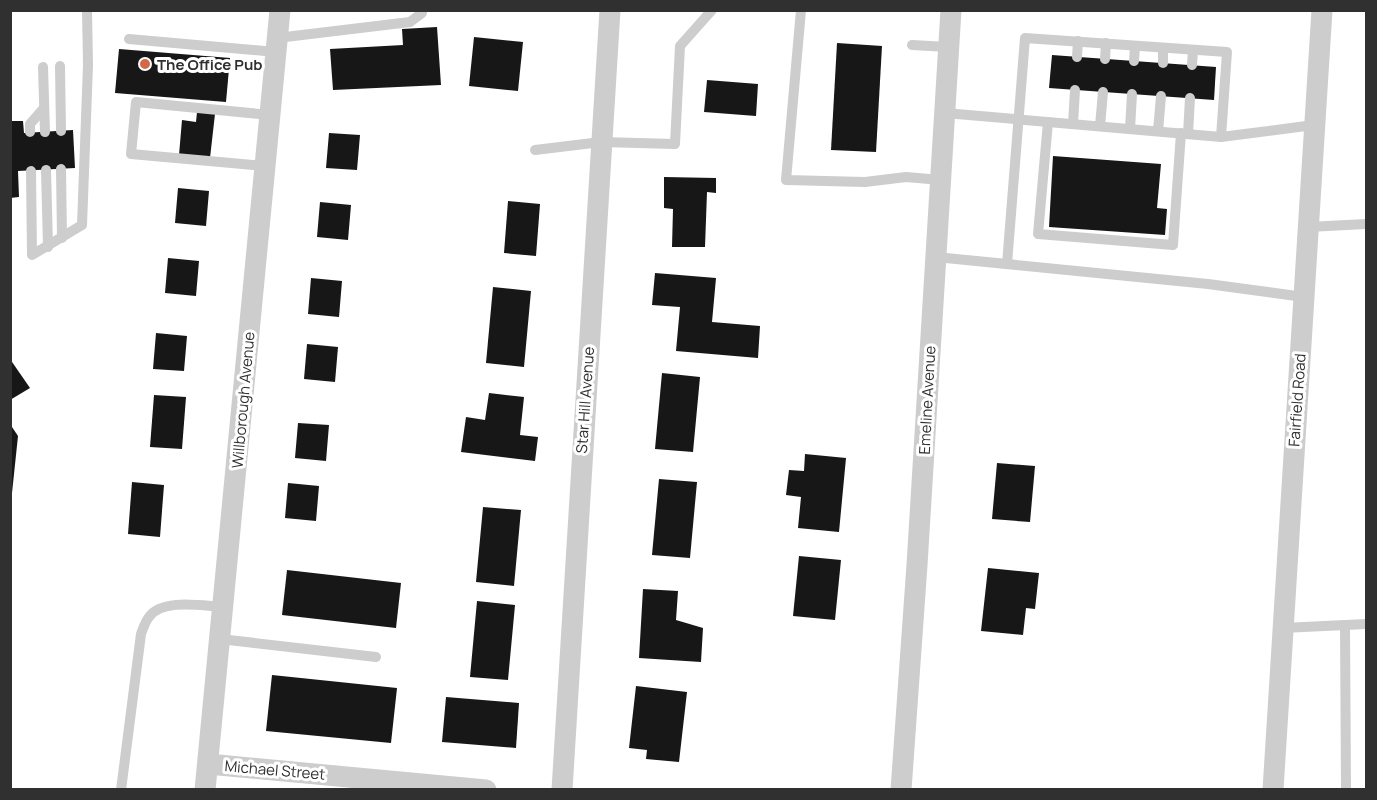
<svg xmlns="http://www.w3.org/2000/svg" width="1377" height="800" font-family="Manrope,sans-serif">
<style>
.building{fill:#171717}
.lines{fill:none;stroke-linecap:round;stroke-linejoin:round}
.service{stroke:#cdcdcd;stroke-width:10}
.minor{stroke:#cdcdcd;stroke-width:21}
.poi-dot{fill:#d16949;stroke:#fff;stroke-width:2}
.labels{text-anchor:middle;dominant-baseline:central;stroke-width:6;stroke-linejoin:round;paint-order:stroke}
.poi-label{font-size:15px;font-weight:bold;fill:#303030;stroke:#fff;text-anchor:start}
.street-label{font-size:15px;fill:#303030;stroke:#fff}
</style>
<rect width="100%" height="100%" fill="#fff"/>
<g class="building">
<polygon points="437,27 441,85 333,90 330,49 403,45 402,29"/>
<polygon points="474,37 523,42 518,91 469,86"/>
<polygon points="837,43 882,46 876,152 831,150"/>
<polygon points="119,49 230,58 226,102 115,93"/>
<polygon points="1052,55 1216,67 1214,100 1049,88"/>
<polygon points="707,80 758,84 756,116 704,112"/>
<polygon points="197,112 215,114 210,158 179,155 182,120 196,122"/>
<polygon points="10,121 23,121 24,133 73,130 75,168 18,171 19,197 10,198"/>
<polygon points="329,133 360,135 357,170 326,168"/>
<polygon points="1053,156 1161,164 1157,208 1167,209 1165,235 1049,227"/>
<polygon points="664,177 716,178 716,193 707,192 705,247 672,247 673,209 664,208"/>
<polygon points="178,188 209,191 206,226 175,223"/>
<polygon points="508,201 540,204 536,256 504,253"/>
<polygon points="320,202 351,205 348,240 317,237"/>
<polygon points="168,258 199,261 196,296 165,293"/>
<polygon points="655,273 716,278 712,322 760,326 758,358 676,351 680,307 652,305"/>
<polygon points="311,278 342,281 339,317 308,314"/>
<polygon points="493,287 531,291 524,367 486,363"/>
<polygon points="156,333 187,336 184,371 153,369"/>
<polygon points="307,344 338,347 335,382 304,379"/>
<polygon points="10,359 30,388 10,400"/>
<polygon points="662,373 700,377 693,452 655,449"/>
<polygon points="489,393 524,397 520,435 538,437 535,461 461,452 466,417 485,420"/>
<polygon points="154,395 186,397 182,449 150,447"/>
<polygon points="298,423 329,425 326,461 295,458"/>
<polygon points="10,424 18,436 12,493 10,493"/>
<polygon points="805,454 846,458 839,532 798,528 801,497 786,495 789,470 804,471"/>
<polygon points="997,463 1035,466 1030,522 992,519"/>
<polygon points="659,479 697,482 690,558 652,555"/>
<polygon points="132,482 164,485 160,537 128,534"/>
<polygon points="288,483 319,486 316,521 285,518"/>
<polygon points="483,507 521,510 514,586 476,582"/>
<polygon points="799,556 841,560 835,620 793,616"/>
<polygon points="988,568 1039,573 1035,609 1026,608 1023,635 981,631"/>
<polygon points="287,570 401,583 396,628 282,615"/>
<polygon points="643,589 678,591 676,620 703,628 701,662 639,658"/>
<polygon points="477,601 515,605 508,680 470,677"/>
<polygon points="272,675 397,688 391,743 266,731"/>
<polygon points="636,686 687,692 679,762 646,759 647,750 629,748"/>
<polygon points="446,697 519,703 516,748 442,742"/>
</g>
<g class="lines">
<g class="service">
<polyline points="801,10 786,180 865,182 906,177 941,180"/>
<polyline points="277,38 410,22 422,13 422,10"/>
<polyline points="129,39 276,52"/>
<polyline points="912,45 948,47"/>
<polyline points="1077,57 1078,41"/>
<polyline points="1105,59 1106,43"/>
<polyline points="1134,61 1135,46"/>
<polyline points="1163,63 1163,48"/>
<polyline points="1192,65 1193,50"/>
<polyline points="60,66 61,131"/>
<polyline points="43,67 45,132"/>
<polyline points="945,113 1221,137 1314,125"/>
<polyline points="1048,122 1038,234 1173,245 1181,133"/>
<polyline points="1073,124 1075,90"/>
<polyline points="1100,126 1103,92"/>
<polyline points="1130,129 1132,94"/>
<polyline points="1158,131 1161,96"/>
<polyline points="30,132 30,124 44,108"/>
<polyline points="1188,134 1190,98"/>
<polyline points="535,150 601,142 675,144 680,46 712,10"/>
<polyline points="265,166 131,154 136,102 270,115"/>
<polyline points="61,169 62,238"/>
<polyline points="46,170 48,247"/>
<polyline points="31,171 32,255 82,225 88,65 87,10"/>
<polyline points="1308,227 1366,224"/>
<polyline points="936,257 1208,284 1304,297"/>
<polyline points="1007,264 1025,38 1227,52 1221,137"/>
<polyline points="1345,625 1346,790"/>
<polyline points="1283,628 1366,624"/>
<polyline points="220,639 376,657"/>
<path d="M121,790L141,634C143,629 145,622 149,617C162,598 203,606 223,607"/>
</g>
<g class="minor">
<polyline points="208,764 486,790"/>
<polyline points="205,790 280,10"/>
<polyline points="562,790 610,10"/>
<polyline points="901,790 917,565 951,10"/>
<polyline points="1273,790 1322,10"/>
</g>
</g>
<circle class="poi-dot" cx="145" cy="64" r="6"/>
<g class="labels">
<g class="poi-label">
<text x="157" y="64">The Office Pub</text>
</g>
<g class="street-label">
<text transform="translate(243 400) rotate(-85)">Willborough Avenue</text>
<text transform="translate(585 400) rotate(-86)">Star Hill Avenue</text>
<text transform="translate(927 400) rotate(-87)">Emeline Avenue</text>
<text transform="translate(1297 400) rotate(-86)">Fairfield Road</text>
<text transform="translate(275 770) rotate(5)">Michael Street</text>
</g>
</g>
<rect width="1377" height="800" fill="none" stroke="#303030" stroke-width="24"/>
</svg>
